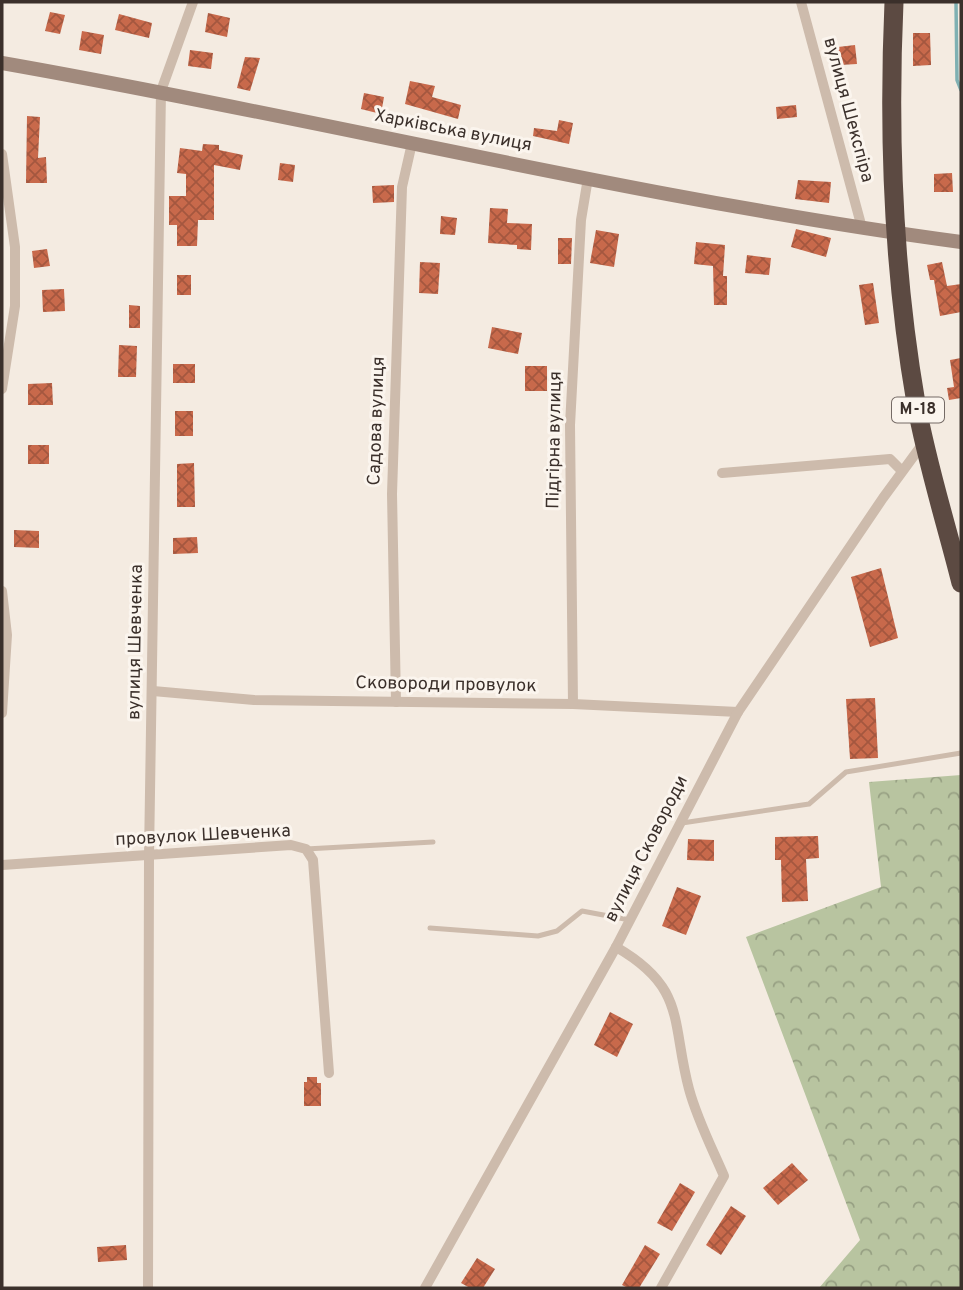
<svg xmlns="http://www.w3.org/2000/svg" width="963" height="1290" font-family="Overpass,sans-serif">
<style>
.forest{fill:url(#forest-crowns)}
.lines{fill:none;stroke-linecap:round;stroke-linejoin:round}
.stream{stroke:#7fb0b2;stroke-width:3.5}
.building{fill:url(#building-cross-hatch)}
.lane{stroke:#cdbbac;stroke-width:5}
.street{stroke:#cdbbac;stroke-width:10}
.secondary{stroke:#a18a7d;stroke-width:14}
.highway{stroke:#5c4a42;stroke-width:19}
.labels{text-anchor:middle;dominant-baseline:central;stroke-width:6;stroke-linejoin:round;paint-order:stroke}
.shield{fill:#fbf5ee;stroke:#756b66;stroke-width:2}
.shield-label{font-size:16px;font-weight:bold;fill:#3b302b}
.street-label{font-size:18px;fill:#3b302b;stroke:#fbf5ee}
</style>
<defs>
<pattern id="forest-crowns" width="20" height="18" patternUnits="userSpaceOnUse" patternTransform="scale(1.75)"><rect width="20" height="18" fill="#b8c4a0"/><path d="M2 6a3 3 0 1 1 6 0M12 15a3 3 0 1 1 6 0" fill="none" stroke="#97a083"/></pattern>
<pattern id="building-cross-hatch" width="8" height="8" patternUnits="userSpaceOnUse" patternTransform="scale(1.75)"><rect width="8" height="8" fill="#c8694b"/><path d="M0 0l8 8M0 8l8-8" fill="none" stroke="#a4573f"/></pattern>
</defs>
<rect width="100%" height="100%" fill="#f4ebe1"/>
<polygon class="forest" points="961,775 961,1288 819,1288 860,1240 746,937 881,887 869,782"/>
<g class="lines">
<polyline class="stream" points="956,2 957,80 961,90"/>
</g>
<g class="building">
<polygon points="50,12 65,15 60,34 45,31"/>
<polygon points="208,13 230,18 227,37 205,32"/>
<polygon points="119,14 152,23 149,38 115,30"/>
<polygon points="82,31 104,35 101,54 79,50"/>
<polygon points="913,33 930,33 931,65 913,66"/>
<polygon points="855,45 857,64 840,65 838,47"/>
<polygon points="190,50 213,53 211,69 188,66"/>
<polygon points="245,57 260,58 250,91 237,88"/>
<polygon points="410,81 435,86 432,97 461,105 458,119 405,104"/>
<polygon points="364,93 384,97 381,114 361,109"/>
<polygon points="796,105 797,117 777,119 776,107"/>
<polygon points="27,116 40,117 38,158 46,157 47,183 26,183"/>
<polygon points="559,120 573,123 569,144 533,136 534,128 557,131"/>
<polygon points="203,144 219,145 219,150 243,155 240,170 214,165 214,220 198,220 197,246 177,246 177,225 169,225 169,196 186,196 186,174 177,173 180,148 202,151"/>
<polygon points="280,163 295,165 293,182 278,180"/>
<polygon points="952,173 953,192 934,192 934,174"/>
<polygon points="798,180 831,182 829,203 795,199"/>
<polygon points="394,185 394,202 373,203 372,186"/>
<polygon points="490,208 508,209 507,223 532,224 531,250 517,249 517,245 488,243"/>
<polygon points="441,216 457,218 455,235 440,234"/>
<polygon points="796,229 831,238 826,257 791,247"/>
<polygon points="596,230 619,234 614,267 590,263"/>
<polygon points="558,238 572,238 571,264 558,264"/>
<polygon points="696,242 725,245 723,276 727,276 727,305 714,305 713,266 694,264"/>
<polygon points="47,249 50,266 34,268 32,251"/>
<polygon points="747,255 771,258 769,275 745,273"/>
<polygon points="420,262 440,263 438,294 419,293"/>
<polygon points="942,262 947,286 961,284 961,312 940,316 934,280 930,280 927,265"/>
<rect x="177" y="275" width="14" height="20"/>
<polygon points="873,283 879,323 865,325 859,285"/>
<polygon points="64,289 65,311 43,312 42,290"/>
<polygon points="129,305 140,306 140,328 129,328"/>
<polygon points="492,327 522,333 518,354 488,348"/>
<polygon points="119,345 137,346 136,377 118,377"/>
<polygon points="961,358 961,398 949,400 947,388 954,387 950,360"/>
<rect x="173" y="364" width="22" height="19"/>
<rect x="525" y="366" width="22" height="25"/>
<polygon points="52,383 53,405 28,405 28,384"/>
<rect x="175" y="411" width="18" height="25"/>
<rect x="28" y="445" width="21" height="19"/>
<polygon points="194,463 195,507 177,507 177,464"/>
<polygon points="14,530 39,531 39,548 14,547"/>
<polygon points="197,537 198,553 173,554 173,538"/>
<polygon points="881,568 898,638 870,647 851,577"/>
<polygon points="875,698 878,758 850,759 846,699"/>
<polygon points="818,836 819,858 806,859 808,901 782,902 781,860 775,860 775,837"/>
<polygon points="688,839 714,840 714,861 687,860"/>
<polygon points="677,887 701,896 686,935 662,926"/>
<polygon points="610,1012 633,1024 617,1057 594,1045"/>
<polygon points="307,1077 317,1077 317,1083 321,1083 321,1106 304,1106 304,1082 307,1082"/>
<polygon points="792,1163 808,1180 778,1205 763,1188"/>
<polygon points="680,1183 695,1192 672,1231 657,1223"/>
<polygon points="731,1206 746,1216 721,1255 706,1245"/>
<polygon points="126,1245 127,1260 98,1262 97,1247"/>
<polygon points="645,1245 660,1254 639,1288 628,1288 622,1285"/>
<polygon points="477,1258 495,1269 483,1288 470,1288 461,1283"/>
</g>
<g class="lines">
<g class="lane">
<polyline points="682,823 809,804 846,772 961,753"/>
<polyline points="306,849 433,842"/>
<polyline points="430,928 538,936 557,931 582,911 630,920"/>
</g>
<g class="street">
<polyline points="801,2 862,228"/>
<polyline points="2,154 15,247 15,306 2,389"/>
<polyline points="722,473 890,459 902,471"/>
<polyline points="2,591 7,635 2,713"/>
<polyline points="153,691 254,700 573,704 738,712"/>
<polyline points="396,702 392,494 402,187 412,143"/>
<polyline points="573,704 570,425 581,220 588,178"/>
<polyline points="2,865 291,845 306,849 313,860 329,1073"/>
<path d="M616,947C687,988 671,1022 689,1089C697,1119 712,1148 724,1176L661,1288"/>
<polyline points="148,1288 149,856 161,91 193,2"/>
<polyline points="425,1288 616,947 738,712 883,498 924,442"/>
</g>
<path class="secondary" d="M2,63C322,119 639,199 961,242"/>
<path class="highway" d="M894,2C888,136 893,270 916,403C927,464 946,523 961,583"/>
</g>
<g class="labels">
<rect class="shield" x="892" y="397.5" width="52" height="25" rx="5"/>
<g class="shield-label">
<text x="918" y="410">М-18</text>
</g>
<g class="street-label">
<text transform="translate(848 110) rotate(75)">вулиця Шекспіра</text>
<text transform="translate(453 131) rotate(11)">Харківська вулиця</text>
<text transform="translate(377 421) rotate(-88)">Садова вулиця</text>
<text transform="translate(555 440) rotate(-89)">Підгірна вулиця</text>
<text transform="translate(136 642) rotate(-89)">вулиця Шевченка</text>
<text transform="translate(446 685) rotate(1)">Сковороди провулок</text>
<text transform="translate(203 836) rotate(-3)">провулок Шевченка</text>
<text transform="translate(647 849) rotate(-63)">вулиця Сковороди</text>
</g>
</g>
<rect width="963" height="1290" fill="none" stroke="#3b302b" stroke-width="7"/>
</svg>
